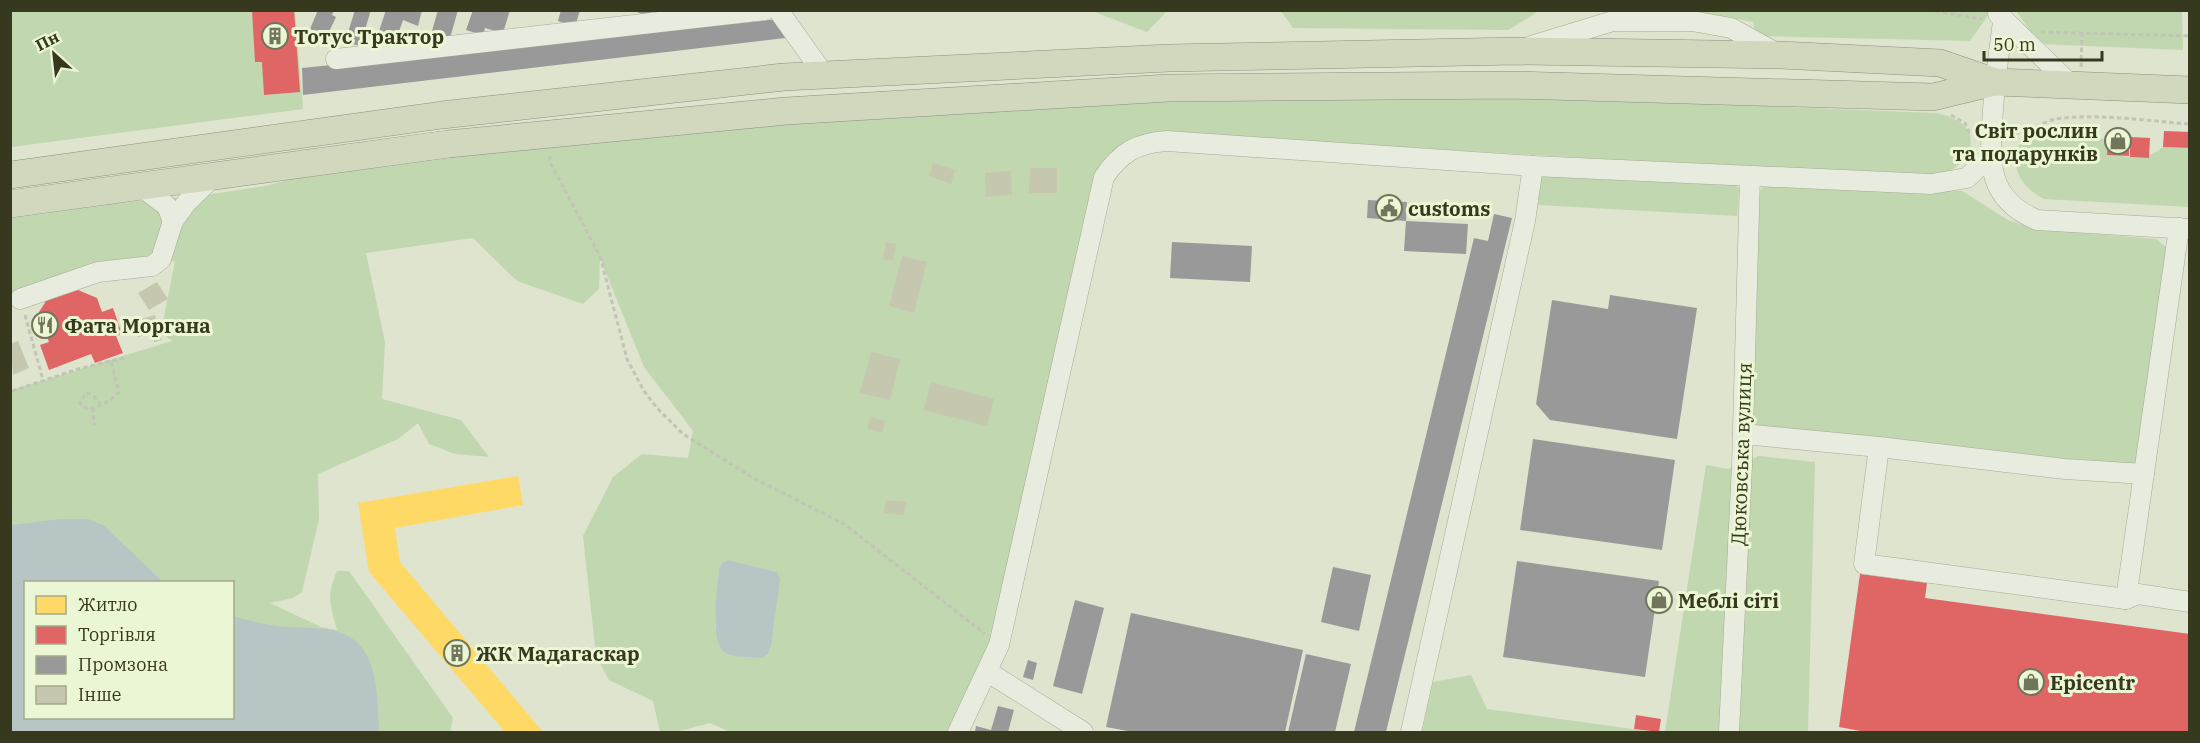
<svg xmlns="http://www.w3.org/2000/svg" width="2200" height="743" font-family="'IBM Plex Serif',serif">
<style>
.green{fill:#c0d7b0;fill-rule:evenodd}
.water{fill:#b7c6c5}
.homes{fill:#ffd966}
.shops{fill:#e06666}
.industry{fill:#999}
.building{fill:#c5c8af}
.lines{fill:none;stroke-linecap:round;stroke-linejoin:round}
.minor-casing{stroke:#a6aa96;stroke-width:21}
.highway-casing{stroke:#8c8f7e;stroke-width:28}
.path{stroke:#c2c5b6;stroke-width:3;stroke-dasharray:4.5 3;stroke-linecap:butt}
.minor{stroke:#e8ecdf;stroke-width:20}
.highway{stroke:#d2d8be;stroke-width:27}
.labels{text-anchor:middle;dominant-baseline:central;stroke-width:6;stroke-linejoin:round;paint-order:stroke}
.poi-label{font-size:20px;font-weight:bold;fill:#37391e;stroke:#ebf6d4;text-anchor:start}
.street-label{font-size:20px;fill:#37391e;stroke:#ebf6d4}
</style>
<rect width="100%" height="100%" fill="#dee4ce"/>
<g class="green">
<polygon points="11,11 295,11 303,109 11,147"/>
<polygon points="1092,11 1167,10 1167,11 1147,32"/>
<polygon points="1281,11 1539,11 1508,30 1293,28"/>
<polygon points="1696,11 1991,11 1970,41 1756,36 1753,22"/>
<polygon points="2016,11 2182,11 2183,50 2040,44"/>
<path d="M1515,96L1935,113C1993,122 1974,174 1925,178L1179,134L1116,159L999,645L958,732H730L710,723L676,732H660L653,701L609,680L596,656L583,536L613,477L642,454L688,458L693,431L644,367L600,258L599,289L583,304L517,281L473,238L366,253L385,342L382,399L461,420L489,457L455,454L429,444L418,423L398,439L318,474L319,519L302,592L293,598L270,603L321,627L337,630C330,604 326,597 337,571H349L453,718L450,732H379L372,668L233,625L232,582H140L11,564L10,388L12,390L172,341L161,332L175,261L73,278L11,303V216L63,208L206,195L265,186L307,175L549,145L786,120L1168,98ZM728,560L777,572L723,651L715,627L719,568L723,562Z"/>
<path d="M2025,136L2108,139V155C2132,156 2143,163 2163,147L2189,148V207L2044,199C2018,186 2006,161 2025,136Z"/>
<polygon points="1533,166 1735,183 1739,189 1737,216 1538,205 1534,223"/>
<polygon points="1774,181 1962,191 2008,220 2035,229 2156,239 2166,247 2137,474 1749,434 1756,198 1763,187"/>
<polygon points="1759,456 1815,462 1808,732 1665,732 1706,465 1728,469"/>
<polygon points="1471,675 1487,709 1654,732 1422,732 1433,682"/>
</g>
<g class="water">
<path d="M61,519H88L103,525L163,582H26V718H232L233,616C250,621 270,626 288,627C324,629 358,624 372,668C378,688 378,711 379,732H11V525Z"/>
<path d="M728,560L777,572L780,579L771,645L768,654L762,658C752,657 732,658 724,652C709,640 718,586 719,568L723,562Z"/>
</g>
<polygon class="homes" points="518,476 523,505 395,528 400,562 543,732 505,732 369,572 358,503"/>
<g class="shops">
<polygon points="252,10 294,10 300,92 264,95 262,62 255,62"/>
<polygon points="2164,131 2190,132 2190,148 2163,147"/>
<polygon points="2130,137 2150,138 2149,158 2130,157"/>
<polygon points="2108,139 2129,139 2129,156 2107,155"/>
<polygon points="78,290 97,298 102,312 113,308 122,334 116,336 123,353 95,363 91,354 49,370 40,345 49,342 47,337 41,339 34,320 41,317 39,312 46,301"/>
<polygon points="1860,574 1927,583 1925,598 2190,634 2190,732 1866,732 1839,727"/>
<polygon points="1636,715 1661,719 1659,732 1634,729"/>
</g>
<g class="industry">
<polygon points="318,10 334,10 332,15 336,17 327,36 310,29"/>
<polygon points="355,10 371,10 360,46 345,42"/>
<polygon points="386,10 422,10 418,26 403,20 394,46 376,40"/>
<polygon points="438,10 458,10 450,38 432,31"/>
<polygon points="473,10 510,10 503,33 485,28 483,35 466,30"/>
<polygon points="561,10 580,10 575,27 558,21"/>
<polygon points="631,10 652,10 650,17"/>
<polygon points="780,19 785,38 303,95 302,68"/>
<polygon points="1368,200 1407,202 1406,221 1468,224 1466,254 1404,251 1406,221 1367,218"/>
<polygon points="1494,214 1512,218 1386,732 1354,732 1474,238 1488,241"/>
<polygon points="1172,242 1252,246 1250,282 1170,278"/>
<polygon points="1610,295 1697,308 1677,439 1550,420 1536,404 1552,300 1608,309"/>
<polygon points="1533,439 1675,460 1662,550 1520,530"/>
<polygon points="1517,561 1659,581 1645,677 1503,657"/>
<polygon points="1333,567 1371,575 1359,631 1321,622"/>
<polygon points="1075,600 1104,608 1082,694 1053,686"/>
<polygon points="1131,613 1303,650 1285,732 1133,732 1106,727"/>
<polygon points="1306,654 1351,664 1335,732 1288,732"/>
<polygon points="1028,660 1037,663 1033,680 1023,677"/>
<polygon points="998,706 1014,710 1008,732 975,732 976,726 991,730"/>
</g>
<g class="building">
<polygon points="933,163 955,170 951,184 929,176"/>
<polygon points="1030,168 1057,168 1057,193 1029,193"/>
<polygon points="1011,171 1012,195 986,197 985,173"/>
<polygon points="886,242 896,244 893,261 883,259"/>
<polygon points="902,256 927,262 914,313 889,306"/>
<polygon points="157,282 168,299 149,310 138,293"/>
<polygon points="155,315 162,340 154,342 152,333 138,337 134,321"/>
<polygon points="18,341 29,368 13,375 10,344"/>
<polygon points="871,352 900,359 890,400 860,393"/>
<polygon points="931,382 994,399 987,426 924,410"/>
<polygon points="871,417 885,421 882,433 867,429"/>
<polygon points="886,500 906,502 904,515 884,513"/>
</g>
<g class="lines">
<defs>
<g id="minor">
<polyline points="778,10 825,76"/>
<polyline points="1998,14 2071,85"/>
<path d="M2003,22C1999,51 1995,80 1993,110C1990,158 1984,198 2037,220L2190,229"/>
<polyline points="1531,46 1613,21 1692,21 1731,28 1778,54"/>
<polyline points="336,59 765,10"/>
<polyline points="140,186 167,206 173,221"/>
<polyline points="20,299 98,272 152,266 161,259 173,221 187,202 215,175"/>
<polyline points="1743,434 1879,447"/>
<polyline points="2144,474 2065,469 1879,447 1864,564 2126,599 2138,594 2190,602"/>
<polyline points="2126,599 2179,228"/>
<polyline points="988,672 1083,732"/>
<path d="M958,732L999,645L1104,177C1121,152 1137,143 1167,141L1533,166L1931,184L1967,178L1989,157"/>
<polyline points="1411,732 1525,221 1533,166"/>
<polyline points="1729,732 1742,465 1750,176"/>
</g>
<g id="highway">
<polyline points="10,175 442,115 784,77 1169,58 1516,51 1781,55 1940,63 1995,82 2190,90"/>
<polyline points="10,204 448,144 786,111 1168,88 1512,85 1933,97 1995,82"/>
</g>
</defs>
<use href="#minor" class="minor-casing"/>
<use href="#highway" class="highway-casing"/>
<g class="path">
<polyline points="1928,10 1982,19"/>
<polyline points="2041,32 2190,36"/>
<polyline points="2081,67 2082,33"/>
<polyline points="1951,115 1965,123 1969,132 1976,132"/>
<path d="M2007,133C2032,135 2039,120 2063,118C2105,114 2148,121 2190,124"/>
<polyline points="550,156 550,162 600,256 627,359 644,391 657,408 683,434 755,479 844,524 985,634"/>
<polyline points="25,315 43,380"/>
<polyline points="12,391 78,369 127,357"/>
<path d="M101,405L92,394L86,393L80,403L88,410C100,406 111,401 119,392L111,361"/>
<polyline points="93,408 94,425"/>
</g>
<use href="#minor" class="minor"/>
<use href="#highway" class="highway"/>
</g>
<defs>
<symbol id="building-ring" viewBox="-11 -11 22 22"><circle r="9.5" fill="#ebf6d4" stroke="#71755c" stroke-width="1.5"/><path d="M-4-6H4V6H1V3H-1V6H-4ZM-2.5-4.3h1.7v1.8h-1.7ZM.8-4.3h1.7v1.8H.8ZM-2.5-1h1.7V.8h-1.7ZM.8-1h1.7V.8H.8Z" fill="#71755c"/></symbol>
<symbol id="shop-ring" viewBox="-11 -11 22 22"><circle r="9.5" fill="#ebf6d4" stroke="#71755c" stroke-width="1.5"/><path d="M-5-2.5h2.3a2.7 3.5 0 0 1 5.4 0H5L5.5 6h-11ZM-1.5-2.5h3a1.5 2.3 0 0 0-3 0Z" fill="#71755c"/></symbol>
<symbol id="civic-ring" viewBox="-11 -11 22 22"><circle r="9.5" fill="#ebf6d4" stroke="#71755c" stroke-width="1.5"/><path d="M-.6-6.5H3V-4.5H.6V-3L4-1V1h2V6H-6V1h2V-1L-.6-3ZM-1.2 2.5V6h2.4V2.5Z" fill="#71755c"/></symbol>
<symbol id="restaurant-ring" viewBox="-11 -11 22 22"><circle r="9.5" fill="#ebf6d4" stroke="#71755c" stroke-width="1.5"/><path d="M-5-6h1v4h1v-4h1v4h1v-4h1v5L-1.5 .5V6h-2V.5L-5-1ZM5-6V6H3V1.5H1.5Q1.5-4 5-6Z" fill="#71755c"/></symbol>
</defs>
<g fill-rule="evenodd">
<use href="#building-ring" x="260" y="21" width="30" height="30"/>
<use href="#shop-ring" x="2103" y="126" width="30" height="30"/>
<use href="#civic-ring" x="1374" y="193" width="30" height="30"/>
<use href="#restaurant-ring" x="30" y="310" width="30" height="30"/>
<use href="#shop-ring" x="1644" y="585" width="30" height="30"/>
<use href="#building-ring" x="442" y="638" width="30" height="30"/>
<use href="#shop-ring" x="2016" y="667" width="30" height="30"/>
</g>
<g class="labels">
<g class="poi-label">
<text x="294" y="36">Тотус Трактор</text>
<text x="2098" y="130" text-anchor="end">Світ рослин<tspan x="2098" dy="23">та подарунків</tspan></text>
<text x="1408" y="208">customs</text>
<text x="64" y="325">Фата Моргана</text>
<text x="1678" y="600">Меблі сіті</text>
<text x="476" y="653">ЖК Мадагаскар</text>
<text x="2050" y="682">Epicentr</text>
</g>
<g class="street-label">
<text transform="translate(1741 454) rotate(-88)">Дюковська вулиця</text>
</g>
</g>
<rect width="2200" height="743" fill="none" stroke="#37391e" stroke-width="24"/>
<rect x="24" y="581" width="210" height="138" fill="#ebf6d4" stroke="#a3aa8b" stroke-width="1.5"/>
<rect x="36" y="596" width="30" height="18" fill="#ffd966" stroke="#a3aa8b" stroke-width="1.5"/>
<text x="78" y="611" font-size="18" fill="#37391e">Житло</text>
<rect x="36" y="626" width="30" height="18" fill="#e06666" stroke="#a3aa8b" stroke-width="1.5"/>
<text x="78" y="641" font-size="18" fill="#37391e">Торгівля</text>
<rect x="36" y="656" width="30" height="18" fill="#999999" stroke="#a3aa8b" stroke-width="1.5"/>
<text x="78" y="671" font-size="18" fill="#37391e">Промзона</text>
<rect x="36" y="686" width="30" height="18" fill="#c5c8af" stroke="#a3aa8b" stroke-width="1.5"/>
<text x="78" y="701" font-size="18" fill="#37391e">Інше</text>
<g transform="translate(54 54) rotate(333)" stroke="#ebf6d4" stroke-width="4.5" paint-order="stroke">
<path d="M0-4.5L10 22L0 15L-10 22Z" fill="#37391e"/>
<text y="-9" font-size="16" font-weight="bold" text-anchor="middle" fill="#37391e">Пн</text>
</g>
<path d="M1984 51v9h118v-9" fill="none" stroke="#37391e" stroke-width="3"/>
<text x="1993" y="51" font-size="18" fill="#37391e" stroke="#ebf6d4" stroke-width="4.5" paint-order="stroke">50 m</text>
</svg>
